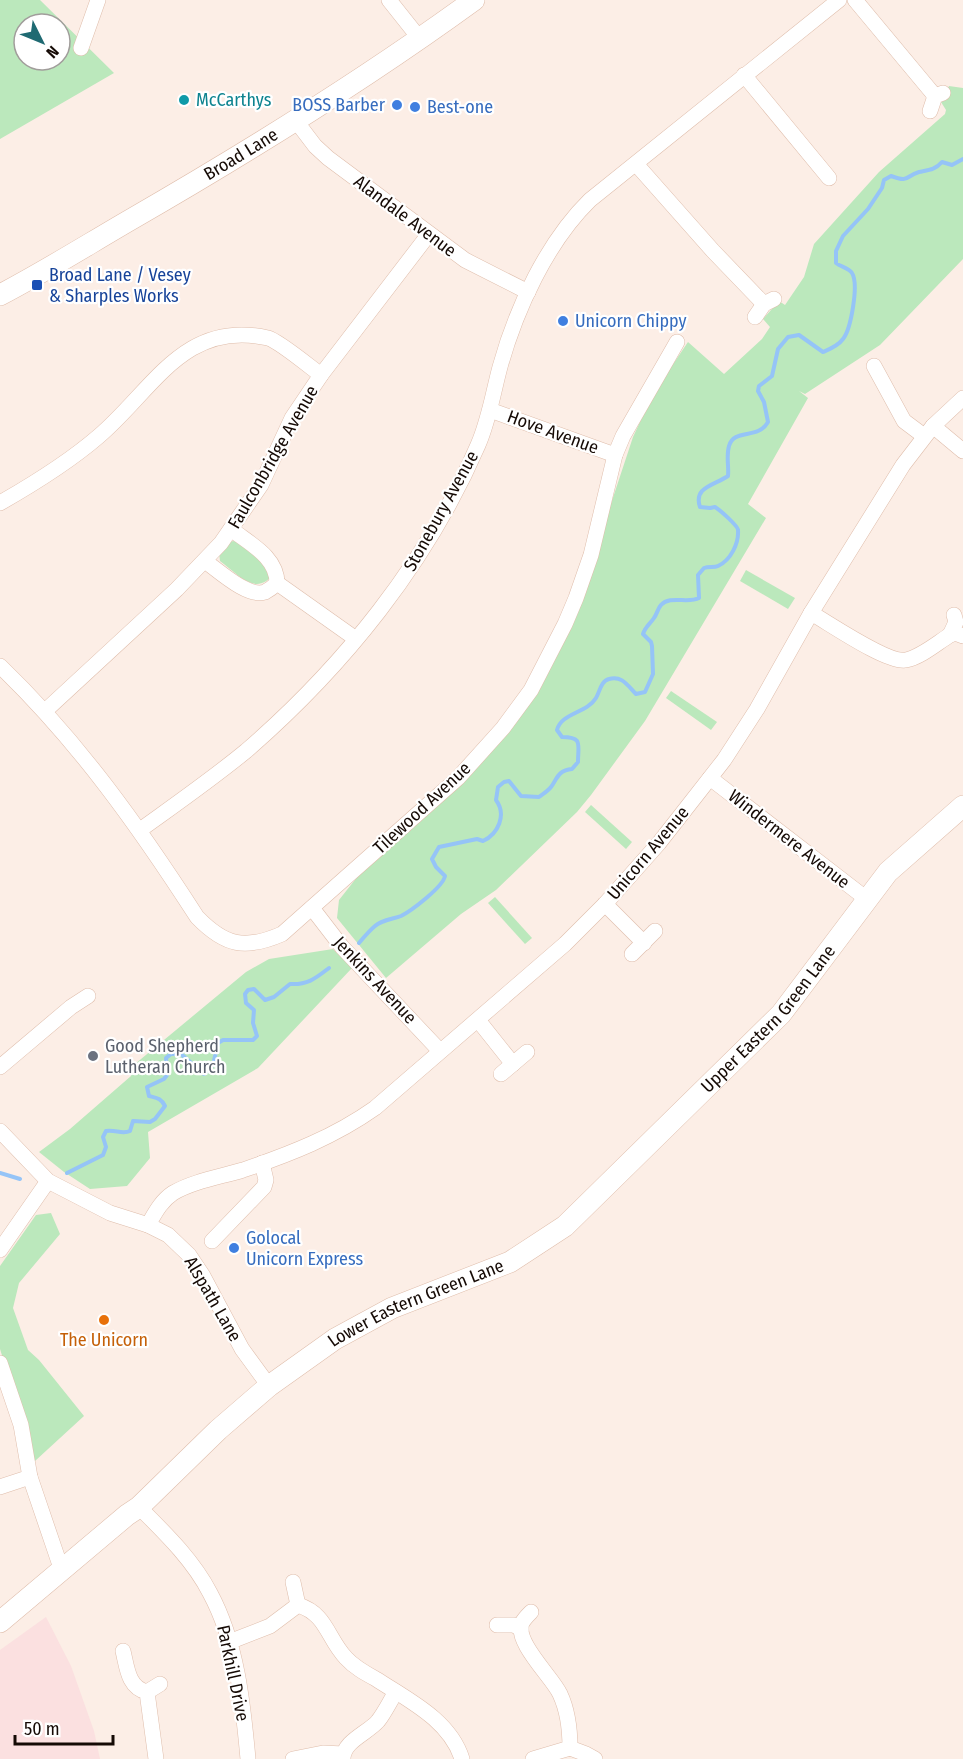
<svg xmlns="http://www.w3.org/2000/svg" width="963" height="1759" font-family="'Fira Sans Condensed',sans-serif">
<style>
.education{fill:#fbe0e0}
.green{fill:#bbe8bc;fill-rule:evenodd}
.lines{fill:none;stroke-linecap:round;stroke-linejoin:round}
.stream{stroke:#95c4f7;stroke-width:4}
.street-casing{stroke:#dfbdab;stroke-width:16}
.secondary-casing{stroke:#dfbdab;stroke-width:22}
.street{stroke:#fff;stroke-width:15}
.secondary{stroke:#fff;stroke-width:21}
.culture-dot{fill:#0f9aa8;stroke:#fff;stroke-width:2}
.shop-dot{fill:#3f7fe0;stroke:#fff;stroke-width:2}
.transit-dot{fill:#1a4fb4;stroke:#fff;stroke-width:2}
.worship-dot{fill:#6b7280;stroke:#fff;stroke-width:2}
.food-dot{fill:#e8710a;stroke:#fff;stroke-width:2}
.labels{text-anchor:middle;dominant-baseline:central;stroke-width:4.5;stroke-linejoin:round;paint-order:stroke}
.culture-label{font-size:18px;fill:#0d838f;stroke:#fff;text-anchor:start}
.shop-label{font-size:18px;fill:#366cbe;stroke:#fff;text-anchor:start}
.street-label{font-size:18px;fill:#150a05;stroke:#fff}
.transit-label{font-size:18px;fill:#164399;stroke:#fff;text-anchor:start}
.worship-label{font-size:18px;fill:#5b616d;stroke:#fff;text-anchor:start}
.food-label{font-size:18px;fill:#c56008;stroke:#fff}
</style>
<rect width="100%" height="100%" fill="#fceee6"/>
<polygon class="education" points="46,1617 71,1666 94,1731 100,1759 0,1759 0,1650"/>
<g class="green">
<path d="M0,0H40L114,73L0,139ZM24,24H60V60H24Z"/>
<polygon points="949,86 963,88 963,259 880,345 805,394 799,391 808,398 748,504 766,518 645,721 591,795 577,812 496,890 461,914 386,978 337,918 339,900 358,876 462,784 570,628 633,437 653,394 688,342 724,374 762,339 770,327 763,319 779,301 785,305 804,277 814,244 879,172 945,114 946,110 941,102"/>
<path d="M233,541L242,543L274,573C256,598 238,574 220,561L219,552L224,545Z"/>
<polygon points="746,570 795,598 788,609 740,581"/>
<polygon points="671,691 717,722 711,730 666,698"/>
<polygon points="591,805 632,842 626,849 585,812"/>
<polygon points="495,897 532,938 525,944 488,903"/>
<polygon points="333,949 352,968 258,1068 148,1132 150,1158 127,1186 90,1189 64,1172 39,1152 70,1129 131,1076 129,1069 246,972 269,959"/>
<polygon points="51,1213 60,1234 19,1283 13,1308 28,1350 39,1360 84,1416 35,1461 0,1349 0,1266 36,1215"/>
</g>
<g class="lines">
<g class="stream">
<path d="M359,943C364,937 369,931 375,926C381,920 393,919 401,916C411,911 443,887 445,876L436,867L432,859L439,847L477,839L483,841C498,834 507,815 496,800L498,787L504,782L509,781L521,796L539,797C543,794 548,791 551,787C557,779 558,770 572,769L578,762C578,744 583,737 562,737L557,730C561,713 587,713 596,698C600,691 601,681 609,679C622,675 628,686 636,694L645,692L653,674L652,646L651,642L643,634C645,627 650,624 654,618C657,614 658,608 661,605C670,595 688,604 699,598L698,575L704,568C709,566 714,568 718,566C731,560 739,543 738,530C738,526 720,510 715,507L710,508L700,507C693,487 715,485 728,476C729,466 726,456 729,446C734,428 758,440 768,422L764,402L758,391L759,386L772,376L778,349L788,337L799,335L823,352C830,349 838,346 843,339C851,329 859,284 852,273C849,268 841,267 836,263V251L843,236L868,209L882,188L884,180L891,176C910,183 905,176 919,172C929,170 935,170 942,162L952,165L963,159"/>
<polyline points="0,1173 20,1179"/>
<path d="M67,1173L103,1155L106,1147L103,1137L106,1131C115,1129 122,1135 130,1131L133,1121L150,1122L155,1119L165,1106C161,1098 157,1098 149,1096L147,1087L164,1079L167,1075L166,1058L171,1054H181L204,1074L213,1065L218,1043L223,1040H253L257,1036L253,1023L254,1010L246,1003L245,994L248,990L254,989L265,1000L274,997L290,984C308,985 316,978 329,968"/>
</g>
<defs>
<g id="street">
<polyline points="389,0 420,39"/>
<polyline points="855,0 935,96"/>
<polyline points="81,48 98,0"/>
<polyline points="744,75 829,178"/>
<polyline points="930,111 935,96 943,93"/>
<polyline points="296,121 315,146 328,158 465,260 528,292"/>
<polyline points="636,164 713,251 764,304"/>
<polyline points="755,317 764,304 774,299"/>
<polyline points="874,366 904,421 924,436"/>
<polyline points="490,410 615,455"/>
<polyline points="933,426 963,451"/>
<path d="M0,503C35,483 69,462 99,436C153,390 184,319 268,338C279,341 310,367 321,375"/>
<path d="M231,529C250,544 277,557 277,583"/>
<path d="M205,561C219,571 248,598 265,592C269,590 274,586 277,583"/>
<polyline points="277,583 356,639"/>
<path d="M811,613C829,623 888,664 906,660C921,657 937,643 950,635L955,633L963,636"/>
<polyline points="950,635 956,622 954,615"/>
<path d="M0,666C78,741 139,827 197,917C225,946 245,950 282,934L458,778L503,728L531,690L565,624L576,598L591,555L615,455L623,436L677,342"/>
<polyline points="45,711 177,589 221,543 261,485 292,418 321,375 429,234"/>
<polyline points="710,778 868,900"/>
<path d="M140,830C176,804 212,779 246,751C343,667 427,563 478,445C489,420 493,393 500,367C516,309 547,242 590,200L839,0"/>
<polyline points="605,904 644,943"/>
<polyline points="312,908 342,947 440,1051"/>
<polyline points="632,954 655,931"/>
<polyline points="478,1020 513,1064"/>
<polyline points="0,1067 71,1007 88,996"/>
<polyline points="501,1074 527,1052"/>
<polyline points="0,1131 48,1181 110,1213 148,1225 168,1235 189,1255 203,1276 242,1349 269,1386"/>
<path d="M148,1225C155,1213 161,1201 173,1193C194,1181 220,1177 243,1170C290,1154 334,1137 375,1108L565,944L605,904L659,843L724,760L757,709L811,613L903,465L933,426L963,398"/>
<polyline points="212,1241 264,1187 266,1180 262,1163"/>
<polyline points="0,1250 48,1181"/>
<polyline points="0,1363 21,1425 30,1477 62,1571"/>
<polyline points="0,1487 30,1477"/>
<path d="M139,1507C165,1533 193,1560 210,1593C237,1643 243,1703 248,1759"/>
<polyline points="293,1582 298,1605"/>
<path d="M531,1612C528,1615 524,1619 522,1623C514,1642 553,1678 560,1694C568,1711 570,1730 570,1748L533,1759"/>
<polyline points="497,1625 514,1625 521,1629"/>
<path d="M229,1642L270,1626L298,1605C327,1614 327,1638 346,1658C354,1667 365,1673 376,1679C408,1700 450,1720 462,1759"/>
<path d="M123,1651C127,1667 128,1688 147,1692L156,1759"/>
<polyline points="147,1692 160,1684"/>
<polyline points="570,1748 586,1754 595,1759"/>
<polyline points="293,1759 323,1753 343,1754"/>
<path d="M343,1759C343,1741 368,1733 378,1721C385,1712 390,1701 396,1692"/>
</g>
<g id="secondary">
<path id="s1" d="M0,295C44,272 87,245 130,220C248,152 364,80 474,0"/>
<path id="s2" d="M0,1622L127,1515L139,1507L218,1430L269,1386L335,1339L392,1308L510,1262L565,1226L781,1014L888,872L963,806"/>
</g>
</defs>
<use href="#street" class="street-casing"/>
<use href="#secondary" class="secondary-casing"/>
<use href="#street" class="street"/>
<use href="#secondary" class="secondary"/>
</g>
<circle class="culture-dot" cx="184" cy="100" r="6"/>
<g class="shop-dot">
<circle cx="397" cy="105" r="6"/>
<circle cx="415" cy="107" r="6"/>
<circle cx="563" cy="321" r="6"/>
<circle cx="234" cy="1248" r="6"/>
</g>
<rect class="transit-dot" x="31" y="279" width="12" height="12" rx="3"/>
<circle class="worship-dot" cx="93" cy="1056" r="6"/>
<circle class="food-dot" cx="104" cy="1320" r="6"/>
<g class="labels">
<g class="culture-label">
<text x="196" y="100">McCarthys</text>
</g>
<g class="shop-label">
<text x="385" y="105" text-anchor="end">BOSS Barber</text>
<text x="427" y="107">Best-one</text>
<text x="575" y="321">Unicorn Chippy</text>
<text x="246" y="1238">Golocal<tspan x="246" dy="21">Unicorn Express</tspan></text>
</g>
<g class="street-label">
<text stroke="none"><textPath href="#s1" startOffset="279">Broad Lane</textPath></text>
<text transform="translate(405 216) rotate(37)">Alandale Avenue</text>
<text transform="translate(553 432) rotate(20)">Hove Avenue</text>
<text transform="translate(273 457) rotate(-60)">Faulconbridge Avenue</text>
<text transform="translate(441 511) rotate(-61)">Stonebury Avenue</text>
<text transform="translate(422 808) rotate(-43)">Tilewood Avenue</text>
<text transform="translate(789 839) rotate(38)">Windermere Avenue</text>
<text transform="translate(648 853) rotate(-50)">Unicorn Avenue</text>
<text transform="translate(375 980) rotate(47)">Jenkins Avenue</text>
<text stroke="none"><textPath href="#s2" startOffset="987">Upper Eastern Green Lane</textPath></text>
<text transform="translate(213 1299) rotate(60)">Alspath Lane</text>
<text stroke="none"><textPath href="#s2" startOffset="528">Lower Eastern Green Lane</textPath></text>
<text transform="translate(233 1673) rotate(78)">Parkhill Drive</text>
</g>
<g class="transit-label">
<text x="49" y="275">Broad Lane / Vesey<tspan x="49" dy="21">&amp; Sharples Works</tspan></text>
</g>
<g class="worship-label">
<text x="105" y="1046">Good Shepherd<tspan x="105" dy="21">Lutheran Church</tspan></text>
</g>
<g class="food-label">
<text x="104" y="1340">The Unicorn</text>
</g>
</g>
<g transform="translate(42 42) rotate(133)"><circle r="28" fill="#ffffff" stroke="#a19d9b" stroke-width="1.5"/>
<path d="M0-4.5L10 22L0 15L-10 22Z" fill="#1f6a72"/>
<text y="-9" font-size="16" font-weight="bold" text-anchor="middle" fill="#150a05">N</text>
</g>
<path d="M15 1735v9h98v-9" fill="none" stroke="#150a05" stroke-width="3"/>
<text x="24" y="1735" font-size="18" fill="#150a05" stroke="#ffffff" stroke-width="4.5" paint-order="stroke">50 m</text>
</svg>
